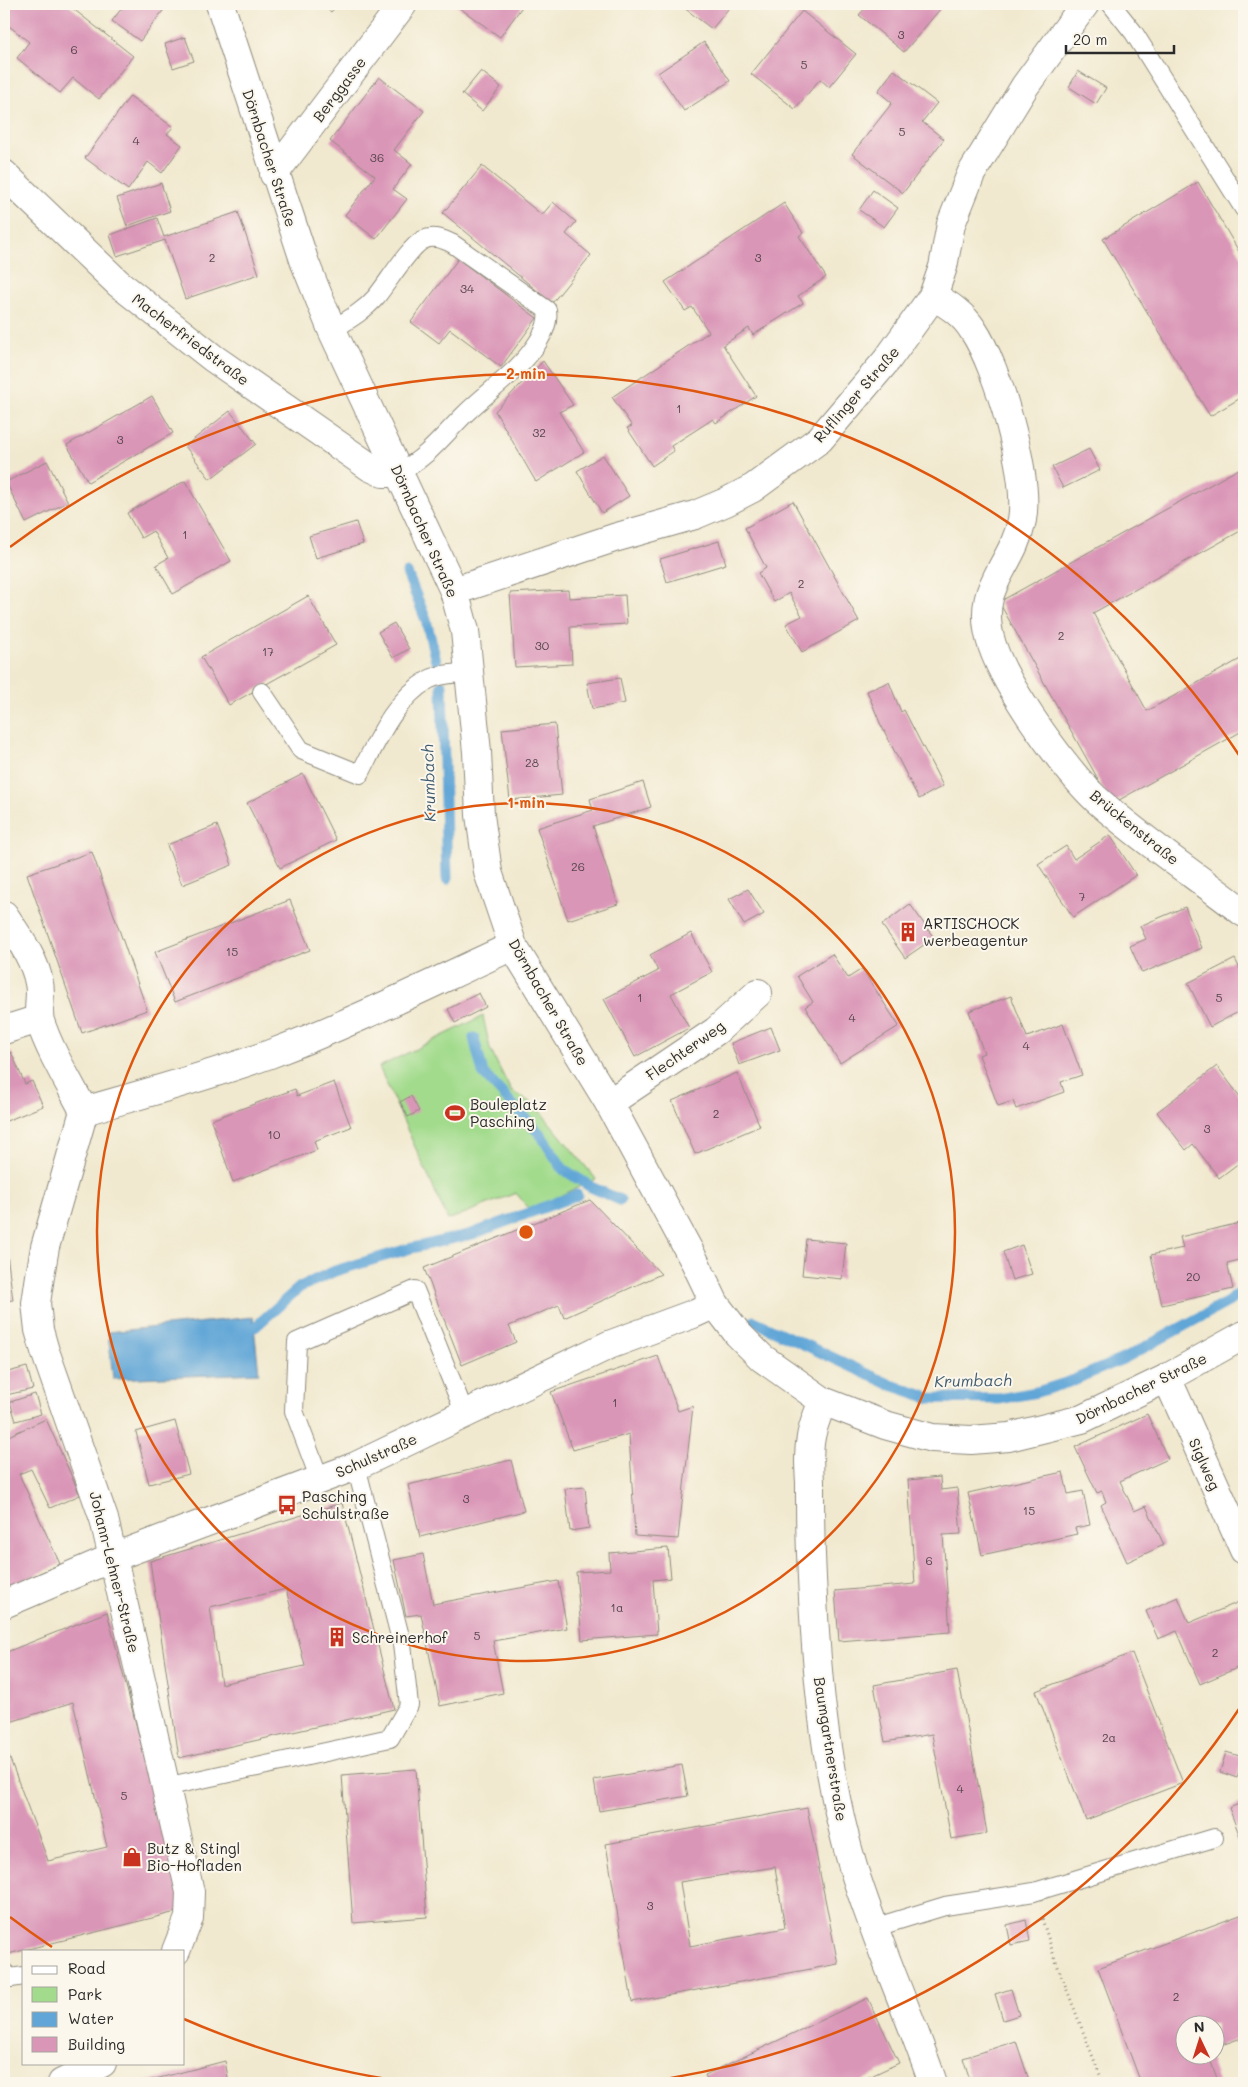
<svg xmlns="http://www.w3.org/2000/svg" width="1248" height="2087" font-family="Mali,sans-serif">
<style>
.green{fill:#a3db8d;stroke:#67835c}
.water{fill:#61a6d7;stroke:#466881}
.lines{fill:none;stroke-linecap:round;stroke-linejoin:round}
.stream{stroke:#61a6d7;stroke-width:11}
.building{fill:#da96b7;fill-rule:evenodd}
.lane-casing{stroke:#8e8a7d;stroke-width:20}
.street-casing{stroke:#8e8a7d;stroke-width:30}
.secondary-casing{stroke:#8e8a7d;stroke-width:30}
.path{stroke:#8e8a7d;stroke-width:3;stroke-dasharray:1 4;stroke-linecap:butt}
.lane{stroke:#fff;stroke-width:18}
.street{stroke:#fff;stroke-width:28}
.secondary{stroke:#fff;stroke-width:28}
.ring{fill:none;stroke:#df570e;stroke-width:2.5}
.labels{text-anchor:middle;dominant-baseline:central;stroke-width:4;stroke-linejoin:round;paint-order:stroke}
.number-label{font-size:12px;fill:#57464e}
.street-label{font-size:15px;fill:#2b2b2b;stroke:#fbf7ec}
.poi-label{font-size:15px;fill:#2b2b2b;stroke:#fbf7ec;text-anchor:start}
.water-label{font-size:16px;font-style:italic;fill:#415c70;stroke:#fbf7ec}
.centre{fill:#df570e;stroke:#fbf7ec;stroke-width:2.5}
.ring-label{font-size:15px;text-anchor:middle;font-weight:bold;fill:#df570e;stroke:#fbf7ec;stroke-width:4;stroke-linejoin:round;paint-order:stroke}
</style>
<rect width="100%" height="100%" fill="#fbf7ec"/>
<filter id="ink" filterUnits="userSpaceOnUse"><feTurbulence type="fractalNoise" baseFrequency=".02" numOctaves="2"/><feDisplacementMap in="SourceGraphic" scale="10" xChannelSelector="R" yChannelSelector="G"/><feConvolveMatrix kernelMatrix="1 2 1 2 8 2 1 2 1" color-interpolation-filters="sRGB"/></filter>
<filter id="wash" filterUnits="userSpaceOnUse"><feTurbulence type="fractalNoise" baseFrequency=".0096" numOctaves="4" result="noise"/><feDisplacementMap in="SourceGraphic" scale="20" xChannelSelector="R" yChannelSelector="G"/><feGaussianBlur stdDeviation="1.12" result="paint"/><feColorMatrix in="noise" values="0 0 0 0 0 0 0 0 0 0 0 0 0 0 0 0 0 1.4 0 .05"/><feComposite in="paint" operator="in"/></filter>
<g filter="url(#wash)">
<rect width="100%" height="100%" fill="#f1e9cf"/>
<polygon class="green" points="483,1016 490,1049 511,1091 535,1105 596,1179 530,1210 516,1193 448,1220 379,1067"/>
<polygon class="water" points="253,1317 259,1373 113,1379 108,1332"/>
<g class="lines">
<g class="stream">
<polyline points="407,573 426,620 436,661"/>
<polyline points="442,685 447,879"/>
<polyline points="474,1038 483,1073 540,1134 563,1169 591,1187 620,1200"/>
<polyline points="754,1321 891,1385 930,1398 999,1399 1037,1392 1069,1382 1125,1358 1228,1302 1244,1290"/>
<polyline points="255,1327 300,1287 335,1271 408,1249 472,1234 577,1195"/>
</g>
</g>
<g id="blocks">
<g class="building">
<polygon points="4,4 67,4 133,56 99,99 73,78 60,93 17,58 29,42 4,22"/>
<polygon points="125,4 168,4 140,41 112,21"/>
<polygon points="321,4 338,4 331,12"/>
<polygon points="454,4 524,4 500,37"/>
<polygon points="679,4 732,4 712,29"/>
<polygon points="869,4 936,4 941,8 904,52 859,15"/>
<polygon points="802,11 856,54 829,87 820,79 795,109 751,74"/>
<polygon points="185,37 194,61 173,68 165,44"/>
<polygon points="704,42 730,81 684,111 658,73"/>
<polygon points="894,70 937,103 922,122 944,139 903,193 852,154 892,103 878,91"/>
<polygon points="481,71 501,87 482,111 462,94"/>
<polygon points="1078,71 1106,88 1096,104 1069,87"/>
<polygon points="379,77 424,111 394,150 412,164 393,189 407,199 376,239 345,215 375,176 330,141"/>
<polygon points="130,96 173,127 167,134 182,145 162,173 148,162 128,190 85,158"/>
<polygon points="482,166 542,215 553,202 576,222 566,234 591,255 552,303 443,213"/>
<polygon points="1198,182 1244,260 1244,396 1210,416 1103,239"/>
<polygon points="161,183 170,211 127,226 117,198"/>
<polygon points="873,190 898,208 884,227 859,210"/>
<polygon points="784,203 803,233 799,236 826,277 798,296 803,303 753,335 749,328 723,345 756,396 716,423 713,419 671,446 674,451 652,466 627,428 632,426 612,397 709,332 692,307 685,311 665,282"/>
<polygon points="238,212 259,274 185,299 165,240 117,256 110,235 157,218 164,237"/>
<polygon points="458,259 537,318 501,367 450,329 439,343 411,322"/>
<polygon points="543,361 573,405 559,412 584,452 536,482 495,411"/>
<polygon points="152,396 173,433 88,482 67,445"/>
<polygon points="230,411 256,444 210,479 185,446"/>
<polygon points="1089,449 1100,470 1063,488 1052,467"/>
<polygon points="603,455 629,496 602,513 577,471"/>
<polygon points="47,461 68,502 26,523 6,482"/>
<polygon points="1244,466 1244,529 1093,613 1147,711 1244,657 1244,730 1112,804 999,602"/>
<polygon points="185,481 231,561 173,594 156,565 168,558 153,531 141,538 127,513"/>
<polygon points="793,501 859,621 802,652 786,624 802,616 789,593 774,602 758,573 766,568 745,528"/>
<polygon points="356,522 363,544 316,558 309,536"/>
<polygon points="719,541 726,564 667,582 660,559"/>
<polygon points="568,590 569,598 625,595 627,624 570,627 572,664 515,667 510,593"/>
<polygon points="308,596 336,645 229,705 201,657"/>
<polygon points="394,623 409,649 393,658 378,632"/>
<polygon points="620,678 625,703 592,709 587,683"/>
<polygon points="889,682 901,712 904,710 943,786 919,799 880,723 867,691"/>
<polygon points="555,724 562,795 510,800 502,729"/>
<polygon points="303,774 336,840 280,868 247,803"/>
<polygon points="643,782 651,807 593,826 618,904 568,920 537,828 593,810 590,799"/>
<polygon points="217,825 232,865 182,885 167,845"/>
<polygon points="1110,835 1136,875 1073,917 1038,864 1066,846 1074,859"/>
<polygon points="92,852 147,1010 82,1033 27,874"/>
<polygon points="748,889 764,914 744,925 729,899"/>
<polygon points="290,900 310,950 175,1002 155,952"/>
<polygon points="910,904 934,938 905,958 882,925"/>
<polygon points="1185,907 1202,948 1142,973 1130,946 1146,939 1140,926"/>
<polygon points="691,933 712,972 671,994 689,1028 635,1057 604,999 658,971 650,955"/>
<polygon points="832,954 848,978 862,969 899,1026 840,1063 805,1007 813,1002 797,976"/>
<polygon points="1235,959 1244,977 1244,1014 1242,1010 1210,1027 1188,983"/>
<polygon points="479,993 486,1007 455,1023 448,1009"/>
<polygon points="1011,996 1027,1037 1063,1024 1082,1075 1061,1082 1064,1092 1016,1109 1013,1101 998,1106 979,1055 984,1053 969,1011"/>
<polygon points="771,1027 780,1050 739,1065 731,1043"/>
<polygon points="11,1052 25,1084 32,1081 43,1106 4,1122 4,1056"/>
<polygon points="1217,1066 1244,1102 1244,1159 1219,1178 1193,1144 1186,1150 1157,1112"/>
<polygon points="737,1073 760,1126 695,1154 672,1101"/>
<polygon points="334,1082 351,1127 314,1141 317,1150 233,1182 211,1120 295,1089 297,1096"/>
<polygon points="411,1096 419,1111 408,1117 400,1102"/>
<polygon points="590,1200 661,1274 564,1318 559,1305 509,1326 516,1342 462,1365 424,1268"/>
<polygon points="1244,1222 1244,1259 1227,1263 1233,1289 1162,1305 1151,1255 1183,1248 1180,1237"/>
<polygon points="4,1231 13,1300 4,1301"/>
<polygon points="806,1239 846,1243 842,1279 802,1275"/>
<polygon points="1022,1245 1032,1274 1012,1280 1003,1252"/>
<polygon points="658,1356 678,1411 693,1406 678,1539 635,1536 629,1434 573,1450 551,1392"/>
<polygon points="27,1367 33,1389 6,1395 4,1373"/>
<polygon points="35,1394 41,1414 16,1421 10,1402"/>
<polygon points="1147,1414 1168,1459 1120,1481 1134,1511 1146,1506 1164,1545 1127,1562 1101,1505 1106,1502 1102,1491 1097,1493 1075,1447"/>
<polygon points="46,1419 80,1495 50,1508 31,1469 19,1474 60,1564 9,1587 4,1576 4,1438"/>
<polygon points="175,1421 189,1474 149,1484 136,1432"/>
<polygon points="511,1460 524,1511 420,1537 408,1485"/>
<polygon points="1063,1472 1068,1494 1083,1491 1090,1525 1075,1528 1077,1534 982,1555 968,1493"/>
<polygon points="940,1477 941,1490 957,1488 961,1534 943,1535 950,1632 839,1641 835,1591 915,1584 908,1480"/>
<polygon points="585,1487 589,1528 570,1531 565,1489"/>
<path d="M342,1503L394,1709L179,1758L150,1561ZM286,1589L305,1666L221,1684L210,1607Z"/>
<polygon points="668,1548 671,1578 653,1580 657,1634 582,1640 576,1572 610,1570 609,1553"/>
<polygon points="423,1554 433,1604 558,1581 567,1628 493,1641 503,1693 440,1706 421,1614 406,1616 394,1560"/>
<polygon points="1178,1597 1189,1623 1239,1602 1244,1615 1244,1665 1200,1684 1177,1631 1158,1639 1146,1611"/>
<polygon points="107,1612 184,1910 8,1954 4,1941 4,1743 48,1861 107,1847 73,1702 4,1724 4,1653"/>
<polygon points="1132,1653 1183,1783 1086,1820 1036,1691"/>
<polygon points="957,1670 987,1833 951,1839 932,1734 885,1742 874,1685"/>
<polygon points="1226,1752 1243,1757 1237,1778 1220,1772"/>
<polygon points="682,1765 688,1796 599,1811 594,1780"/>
<polygon points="416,1769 427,1917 353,1923 342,1775"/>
<polygon points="1244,1802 1244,1847 1229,1808"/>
<path d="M807,1808L838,1964L632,2002L606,1844ZM775,1867L785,1928L690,1946L680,1882Z"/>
<polygon points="1243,1914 1244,2037 1216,2047 1216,2024 1186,2024 1186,2054 1208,2054 1218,2081 1211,2083 1141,2083 1098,1968"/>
<polygon points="1026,1920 1030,1941 1011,1945 1007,1925"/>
<polygon points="1011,1989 1019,2015 1003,2020 995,1994"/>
<polygon points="868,1998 899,2063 856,2083 709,2083 705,2075"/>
<polygon points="1016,2041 1029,2080 1018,2083 971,2083 963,2058"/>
<polygon points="225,2061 229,2083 140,2083"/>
</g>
</g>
</g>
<g filter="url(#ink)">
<use href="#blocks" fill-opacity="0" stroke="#8e8a7d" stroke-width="1"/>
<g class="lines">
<defs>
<g id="lane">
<polyline points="1111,4 1134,33 1244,209"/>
<path d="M332,330C348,320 364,311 376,297C387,284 409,247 423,240C434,235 443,239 453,244L547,310C549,322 544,332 538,342C520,371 488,391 464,415C440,439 430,455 398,473"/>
<path d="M262,692L301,750L360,774C377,741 394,700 428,680C440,673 456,674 470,672"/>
<polyline points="320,1480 294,1411 297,1342 415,1290 465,1414"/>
<polyline points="165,1787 390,1738 409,1705 402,1644 356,1466"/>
<polyline points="873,1928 945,1906 1034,1892 1214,1838"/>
<polyline points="4,1972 11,1978 24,1976"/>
</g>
<g id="street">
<polyline points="4,174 118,283 213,358 370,467 383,473 398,473"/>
<polyline points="274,174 403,4"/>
<path d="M933,296C949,305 963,314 973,330C998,367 1030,477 1022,520C1012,570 973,586 992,645C1001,671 1015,693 1030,716C1049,744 1071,775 1096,799C1142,840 1195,875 1244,913"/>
<polyline points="454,591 614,538 695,515 726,502 753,488 820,439 887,360 933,296 943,267 951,224 971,174 1025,86 1085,4"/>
<path d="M4,915C17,935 35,959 39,983C42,995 37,1009 40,1021C50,1052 69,1082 84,1111"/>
<polyline points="4,1030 39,1019"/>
<polyline points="609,1103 716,1031 758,993"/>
<polyline points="84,1111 45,1247 40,1276 36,1303 39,1330 45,1351 104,1519 190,1892 189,1918 176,1951"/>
<path d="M84,1111C146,1093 209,1076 270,1054C353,1023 432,983 513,946"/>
<polyline points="1167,1378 1244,1550"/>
<polyline points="4,1604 114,1557 356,1466 609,1345 693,1314 715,1304"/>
<polyline points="62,2083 102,2063"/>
</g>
<g id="secondary">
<polyline points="220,4 305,263 332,330 454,591 465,631 477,752 480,815 488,872 513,946 609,1103 695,1262 715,1304 738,1334 762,1358 823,1401 885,1425 932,1438 971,1440 1009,1437 1082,1419 1167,1378 1244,1335"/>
<path d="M823,1401C818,1413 813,1425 811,1437C808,1452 809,1467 810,1482C810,1506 810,1530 811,1554C815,1659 823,1766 853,1867C876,1941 908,2010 933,2083"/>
</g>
</defs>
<use href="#lane" class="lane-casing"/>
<use href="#street" class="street-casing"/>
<use href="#secondary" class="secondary-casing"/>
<polyline class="path" points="1042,1919 1055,1959 1103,2083"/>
<use href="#lane" class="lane"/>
<use href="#street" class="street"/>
<use href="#secondary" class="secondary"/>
</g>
</g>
<g class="ring">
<circle cx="526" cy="1232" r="429"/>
<path d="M1241 1706A858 858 0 0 1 638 2083M414 2083A858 858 0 0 1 184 2019M52 1947A858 858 0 0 1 10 1917M10 547A858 858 0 0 1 1241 758"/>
</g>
<defs>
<symbol id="building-bare" viewBox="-9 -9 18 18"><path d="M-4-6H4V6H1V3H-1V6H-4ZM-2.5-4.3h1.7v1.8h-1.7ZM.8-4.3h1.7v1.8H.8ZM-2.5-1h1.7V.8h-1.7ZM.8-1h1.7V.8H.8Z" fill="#c8321e" stroke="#fbf7ec" stroke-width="2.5" paint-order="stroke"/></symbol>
<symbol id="stadium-bare" viewBox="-9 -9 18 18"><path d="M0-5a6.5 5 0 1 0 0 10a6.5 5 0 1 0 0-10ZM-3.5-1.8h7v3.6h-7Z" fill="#c8321e" stroke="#fbf7ec" stroke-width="2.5" paint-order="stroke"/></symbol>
<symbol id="bus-bare" viewBox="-9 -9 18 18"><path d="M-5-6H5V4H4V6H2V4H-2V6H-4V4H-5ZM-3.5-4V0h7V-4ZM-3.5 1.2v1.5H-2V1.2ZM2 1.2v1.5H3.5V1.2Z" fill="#c8321e" stroke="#fbf7ec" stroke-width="2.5" paint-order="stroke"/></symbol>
<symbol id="shop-bare" viewBox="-9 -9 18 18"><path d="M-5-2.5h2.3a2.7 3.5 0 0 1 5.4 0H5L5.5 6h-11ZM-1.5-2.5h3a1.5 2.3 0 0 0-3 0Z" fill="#c8321e" stroke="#fbf7ec" stroke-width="2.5" paint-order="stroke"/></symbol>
</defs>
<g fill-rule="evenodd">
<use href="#building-bare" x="894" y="918" width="28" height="28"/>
<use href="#stadium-bare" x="441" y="1099" width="28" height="28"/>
<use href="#bus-bare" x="273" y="1491" width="28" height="28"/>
<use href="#building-bare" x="323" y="1623" width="28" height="28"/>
<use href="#shop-bare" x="118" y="1843" width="28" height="28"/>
</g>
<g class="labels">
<g class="number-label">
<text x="901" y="34">3</text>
<text x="74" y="49">6</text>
<text x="804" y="64">5</text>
<text x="902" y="131">5</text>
<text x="136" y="140">4</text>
<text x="377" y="157">36</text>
<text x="212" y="257">2</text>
<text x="758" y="257">3</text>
<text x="467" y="288">34</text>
<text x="679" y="408">1</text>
<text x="539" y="432">32</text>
<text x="120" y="439">3</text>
<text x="185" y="534">1</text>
<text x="801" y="583">2</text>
<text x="1061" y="635">2</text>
<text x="542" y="645">30</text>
<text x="268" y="651">17</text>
<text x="532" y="762">28</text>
<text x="578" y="866">26</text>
<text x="1082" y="896">7</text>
<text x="232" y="951">15</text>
<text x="640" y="997">1</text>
<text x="1219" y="997">5</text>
<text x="852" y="1017">4</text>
<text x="1026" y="1045">4</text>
<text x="716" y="1113">2</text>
<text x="1207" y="1128">3</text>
<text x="274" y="1134">10</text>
<text x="1193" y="1276">20</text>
<text x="615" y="1402">1</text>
<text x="466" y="1498">3</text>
<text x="1029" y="1510">15</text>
<text x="929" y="1560">6</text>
<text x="617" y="1607">1a</text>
<text x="477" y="1635">5</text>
<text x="1215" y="1652">2</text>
<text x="1109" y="1737">2a</text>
<text x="960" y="1788">4</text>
<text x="124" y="1795">5</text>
<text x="650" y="1905">3</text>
<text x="1176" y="1996">2</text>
</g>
<g class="street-label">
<text transform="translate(339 89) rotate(-53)">Berggasse</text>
<text transform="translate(270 158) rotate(72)">Dörnbacher Straße</text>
<text transform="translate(191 339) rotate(37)">Macherfriedstraße</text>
<text transform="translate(856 394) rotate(-49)">Ruflinger Straße</text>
<text transform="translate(425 531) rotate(66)">Dörnbacher Straße</text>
<text transform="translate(1135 827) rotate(39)">Brückenstraße</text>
<text transform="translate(549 1002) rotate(60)">Dörnbacher Straße</text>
<text transform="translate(685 1050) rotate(-35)">Flechterweg</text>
<text transform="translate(1141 1388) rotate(-26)">Dörnbacher Straße</text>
<text transform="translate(376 1455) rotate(-24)">Schulstraße</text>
<text transform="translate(1205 1464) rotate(66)">Siglweg</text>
<text transform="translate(115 1572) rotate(76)">Johann-Lehner-Straße</text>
<text transform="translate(831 1749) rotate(81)">Baumgartnerstraße</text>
</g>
<g class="poi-label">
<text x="923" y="923">ARTISCHOCK<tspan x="923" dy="17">werbeagentur</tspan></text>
<text x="470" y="1104">Bouleplatz<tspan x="470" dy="17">Pasching</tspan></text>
<text x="302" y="1496">Pasching<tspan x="302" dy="17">Schulstraße</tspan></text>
<text x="352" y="1637">Schreinerhof</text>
<text x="147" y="1848">Butz &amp; Stingl<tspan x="147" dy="17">Bio-Hofladen</tspan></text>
</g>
<g class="water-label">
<text transform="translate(428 783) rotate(-92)">Krumbach</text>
<text transform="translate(973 1380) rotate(-1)">Krumbach</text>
</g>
</g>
<circle cx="526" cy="1232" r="8" class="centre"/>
<g class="ring-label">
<text x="526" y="379">2 min</text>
<text x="526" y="808">1 min</text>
</g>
<rect width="1248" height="2087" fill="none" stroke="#fbf7ec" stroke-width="20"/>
<rect x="22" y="1950" width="162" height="115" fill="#fbf7ec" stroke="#a8a59f"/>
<rect x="32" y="1966" width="25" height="8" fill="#ffffff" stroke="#a8a59f"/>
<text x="68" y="1974" font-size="15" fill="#2b2b2b">Road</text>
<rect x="32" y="1987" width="25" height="15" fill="#a3db8d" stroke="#a8a59f"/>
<text x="68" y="2000" font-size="15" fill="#2b2b2b">Park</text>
<rect x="32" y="2012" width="25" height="15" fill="#61a6d7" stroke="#a8a59f"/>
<text x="68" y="2024" font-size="15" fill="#2b2b2b">Water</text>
<rect x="32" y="2037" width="25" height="15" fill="#da96b7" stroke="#a8a59f"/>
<text x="68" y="2050" font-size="15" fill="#2b2b2b">Building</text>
<g transform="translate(1200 2040) rotate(356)"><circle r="24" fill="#fbf7ec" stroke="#a8a59f"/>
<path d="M0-4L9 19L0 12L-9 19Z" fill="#c8321e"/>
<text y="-8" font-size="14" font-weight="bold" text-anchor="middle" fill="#2b2b2b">N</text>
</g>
<path d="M1066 45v8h108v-8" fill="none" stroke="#2b2b2b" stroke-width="2.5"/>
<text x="1073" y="45" font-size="15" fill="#2b2b2b" stroke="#fbf7ec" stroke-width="4" paint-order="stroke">20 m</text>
</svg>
